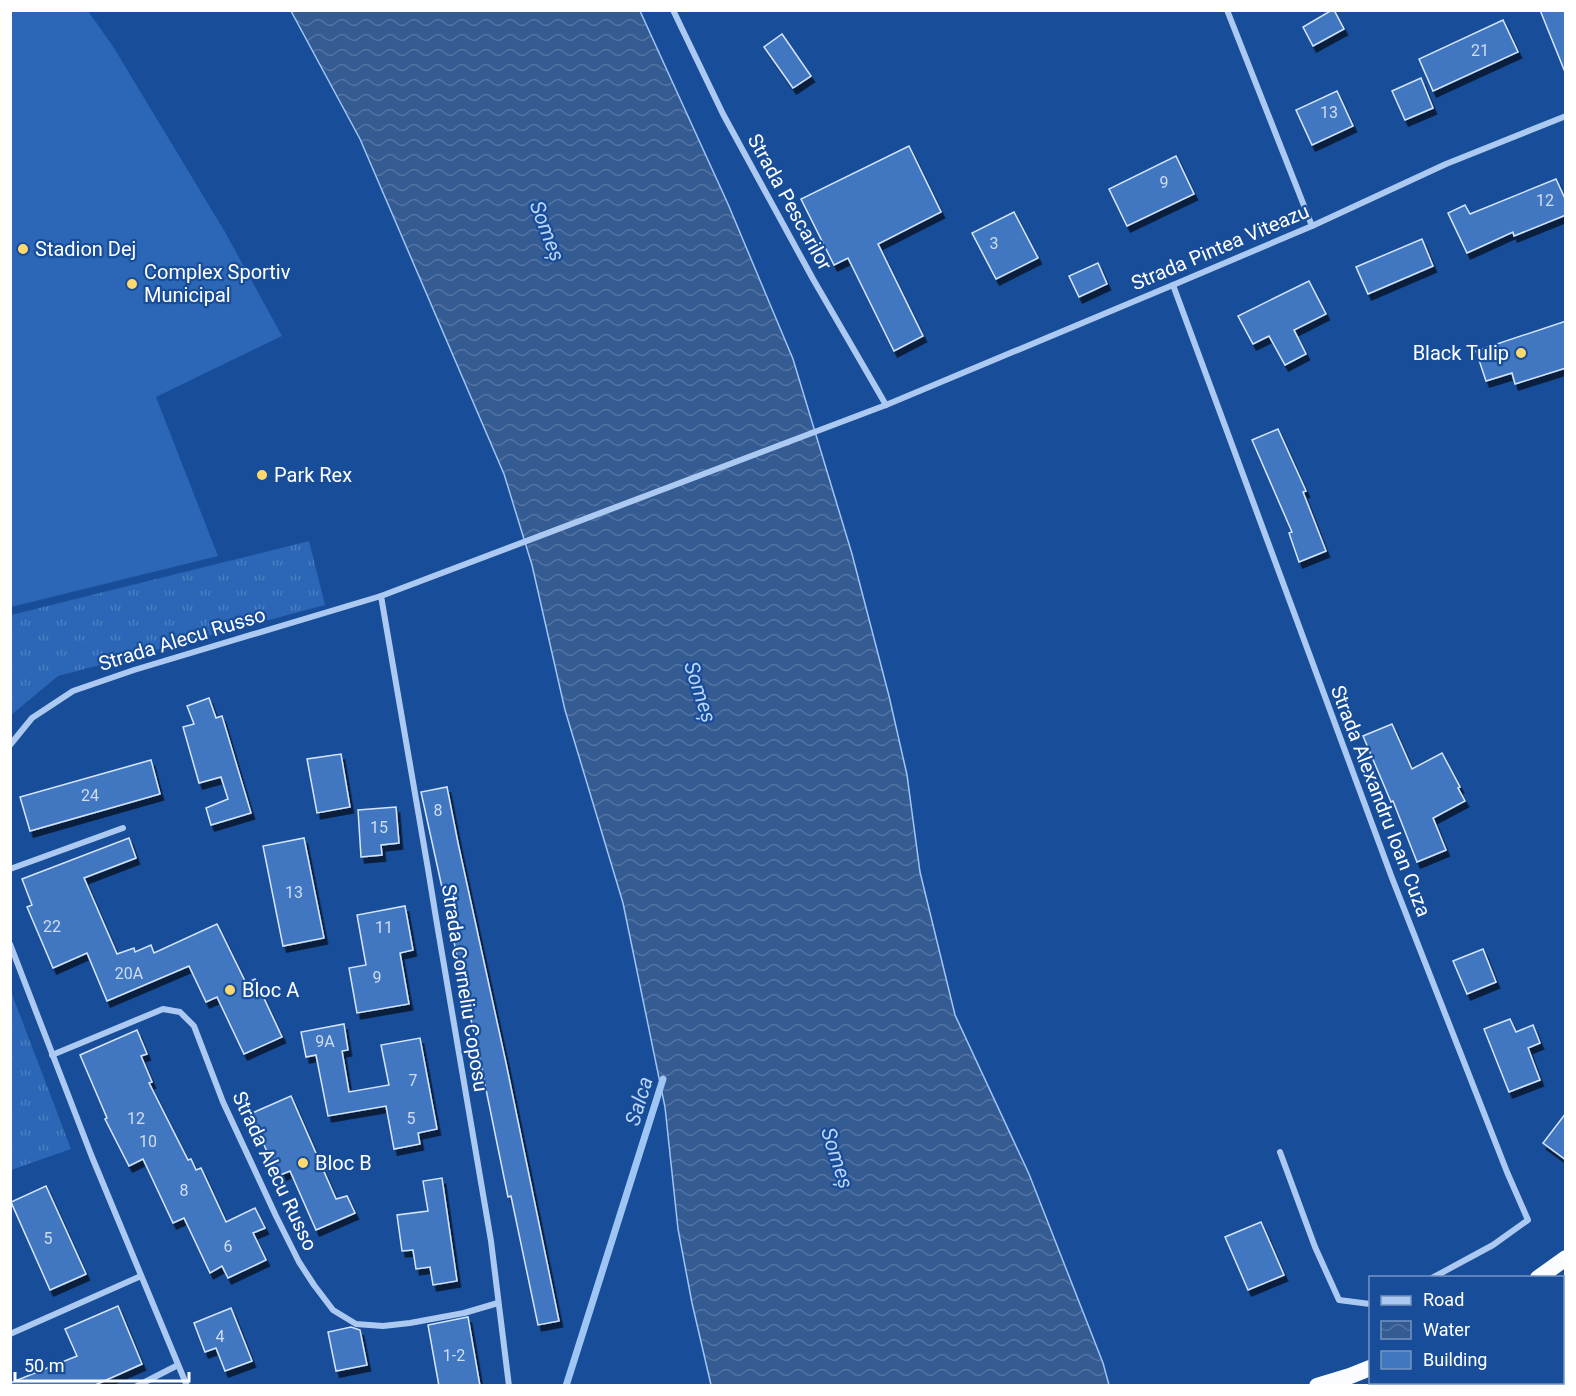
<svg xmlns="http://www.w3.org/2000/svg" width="1576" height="1396" font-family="Roboto,sans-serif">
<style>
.grass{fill:url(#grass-tufts)}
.pitch{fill:#2b67b6}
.water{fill:url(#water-waves);stroke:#9fc5f4;stroke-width:1.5}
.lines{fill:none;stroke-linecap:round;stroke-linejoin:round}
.stream{stroke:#9fc5f4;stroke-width:7}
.building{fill:#4177c0;stroke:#d4e5fc;stroke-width:1.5;filter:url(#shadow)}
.minor{stroke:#accaf1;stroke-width:6}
.trunk{stroke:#fbfcff;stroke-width:16}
.poi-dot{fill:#ffd86d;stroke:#184d99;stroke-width:2}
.labels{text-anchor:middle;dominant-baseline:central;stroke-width:4.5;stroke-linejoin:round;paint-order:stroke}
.number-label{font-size:16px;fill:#d0ddef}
.street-label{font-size:20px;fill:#fff;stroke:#184d99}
.poi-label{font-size:20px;fill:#fff;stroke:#184d99;text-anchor:start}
.water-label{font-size:21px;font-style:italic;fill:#b9d4f8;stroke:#184d99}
</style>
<defs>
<pattern id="grass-tufts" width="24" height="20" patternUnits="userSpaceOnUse" patternTransform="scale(1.5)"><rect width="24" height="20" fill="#2b67b6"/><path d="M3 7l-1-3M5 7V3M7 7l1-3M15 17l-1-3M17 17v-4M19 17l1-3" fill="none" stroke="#4b7ec1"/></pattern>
<pattern id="water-waves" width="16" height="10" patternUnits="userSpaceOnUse" patternTransform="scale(1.5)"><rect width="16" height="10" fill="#355b93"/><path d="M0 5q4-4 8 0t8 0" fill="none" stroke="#5374a3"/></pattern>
<filter id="shadow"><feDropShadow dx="3.5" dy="6" stdDeviation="0" flood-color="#0009"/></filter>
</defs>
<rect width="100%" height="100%" fill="#184d99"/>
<g class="grass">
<polygon points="309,541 325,605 58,676 11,715 11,615"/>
<polygon points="10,989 71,1149 11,1170 10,1170"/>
</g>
<polygon class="pitch" points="11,10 88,11 114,48 225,232 282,336 156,397 218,556 11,607"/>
<polygon class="water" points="291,11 640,11 728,204 793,359 852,554 889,696 907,775 920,872 955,1015 1029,1174 1103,1363 1109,1385 711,1385 692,1303 678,1229 665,1107 623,903 565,710 532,565 504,474 360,139"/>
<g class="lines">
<polyline class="stream" points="566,1386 663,1079"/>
</g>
<g class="building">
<polygon points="1332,10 1334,10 1344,29 1313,46 1303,27"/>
<polygon points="1540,10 1566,10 1566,72 1565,72"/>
<polygon points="1503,20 1518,52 1433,91 1419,59"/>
<polygon points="782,34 811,76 793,88 764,47"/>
<polygon points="1421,78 1433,108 1405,120 1392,91"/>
<polygon points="1337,91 1353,126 1312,145 1296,110"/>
<polygon points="909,146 941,212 878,244 923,336 894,351 848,258 834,265 801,199"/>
<polygon points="1176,156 1194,194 1127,226 1109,189"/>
<polygon points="1556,179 1566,201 1566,215 1514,236 1513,232 1467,253 1448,213 1465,205 1470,214"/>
<polygon points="1014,212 1038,258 996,279 972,233"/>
<polygon points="1422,239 1433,266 1368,294 1356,267"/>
<polygon points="1098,263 1107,284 1079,297 1069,276"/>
<polygon points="1309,281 1326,314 1294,330 1306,354 1285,365 1269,336 1253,344 1238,316"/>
<polygon points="1566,321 1566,368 1515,384 1512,373 1486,381 1476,351"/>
<polygon points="1278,429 1306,491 1303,492 1326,551 1299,562 1289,533 1292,532 1252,440"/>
<polygon points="209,698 216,718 222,716 251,813 211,825 206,808 228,799 221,777 199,783 183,727 194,724 187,706"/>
<polygon points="1392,724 1412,769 1442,753 1460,787 1458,788 1465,801 1433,818 1446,850 1417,862 1393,801 1391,802 1363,736"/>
<polygon points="341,754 350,807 317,813 307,759"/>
<polygon points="151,760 160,794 30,831 20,797"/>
<polygon points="447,787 458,843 506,1063 559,1321 538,1325 511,1196 508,1197 481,1065 421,792"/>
<polygon points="396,807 399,843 381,845 382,855 361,857 358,810"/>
<polygon points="129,838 136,858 84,878 117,954 134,948 135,952 151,945 154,953 217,924 246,983 255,979 282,1037 244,1054 217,997 206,1002 189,966 107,1001 87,953 53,968 27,907 32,905 22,879"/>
<polygon points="304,838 324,938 283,946 263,846"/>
<polygon points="405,906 413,950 400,953 409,1004 357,1013 349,968 366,965 357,915"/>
<polygon points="1483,949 1496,982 1467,994 1453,961"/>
<polygon points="1510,1019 1516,1032 1533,1025 1540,1043 1528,1048 1540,1080 1509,1092 1484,1029"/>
<polygon points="344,1024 348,1050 342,1051 349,1092 389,1085 381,1045 420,1038 437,1129 418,1133 420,1144 394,1149 386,1106 328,1116 316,1055 306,1057 301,1032"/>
<polygon points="137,1030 147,1054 141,1056 152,1082 149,1083 188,1160 191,1159 196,1170 201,1168 226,1222 255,1208 265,1228 253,1233 266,1260 228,1278 222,1266 210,1273 184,1218 173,1223 143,1159 129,1166 105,1119 107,1118 80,1055"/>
<polygon points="291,1096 336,1199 347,1196 355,1213 316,1230 290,1171 278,1176 250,1114"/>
<polygon points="1566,1113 1566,1160 1543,1143"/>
<polygon points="442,1178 457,1281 433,1285 430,1267 416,1269 413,1250 402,1251 397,1215 428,1211 423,1181"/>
<polygon points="46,1186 86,1274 50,1290 11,1202"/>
<polygon points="1261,1222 1284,1275 1248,1290 1225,1237"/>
<polygon points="118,1306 142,1364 93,1386 10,1386 10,1383 77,1356 65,1329"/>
<polygon points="231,1308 252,1361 225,1371 216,1348 205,1352 194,1323"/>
<polygon points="468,1317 480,1386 439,1386 428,1325"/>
<polygon points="351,1327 360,1330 367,1365 336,1371 328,1332"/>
</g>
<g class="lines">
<g class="minor">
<polyline points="673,10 723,114 813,279 886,405"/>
<polyline points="1227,10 1312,226"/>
<polyline points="1173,285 1392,878 1507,1172 1528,1220 1493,1245 1432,1278"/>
<polyline points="381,596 428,869 437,924 491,1241 509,1386"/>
<polyline points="10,745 32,718 73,691 134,670 381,596 886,405 1173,285 1312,226 1446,164 1566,116"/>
<polyline points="10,869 123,828"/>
<polyline points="10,944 92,1157 187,1386"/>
<polyline points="52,1055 163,1009 180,1012 194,1026 223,1102 276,1216 299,1262 314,1285 333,1310 356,1324 383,1326 410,1323 464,1313 498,1303"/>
<polyline points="1280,1152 1315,1247 1339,1300 1370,1304"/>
<polyline points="10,1334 141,1276"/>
<polyline points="137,1386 178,1365"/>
</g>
<g class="trunk">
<polyline points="1538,1278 1566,1258"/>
<polyline points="1317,1386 1350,1376 1370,1368"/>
</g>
</g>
<g class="poi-dot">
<circle cx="23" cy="249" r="6"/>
<circle cx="132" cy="284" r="6"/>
<circle cx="1521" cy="353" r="6"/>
<circle cx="262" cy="475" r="6"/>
<circle cx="230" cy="990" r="6"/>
<circle cx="303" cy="1163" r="6"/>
</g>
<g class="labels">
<g class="number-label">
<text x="1480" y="50">21</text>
<text x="1329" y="112">13</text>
<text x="1164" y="182">9</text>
<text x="1545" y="200">12</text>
<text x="994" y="243">3</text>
<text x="90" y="795">24</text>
<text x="438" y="810">8</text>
<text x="379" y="827">15</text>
<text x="294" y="892">13</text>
<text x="52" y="926">22</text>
<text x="384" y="927">11</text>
<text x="129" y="973">20A</text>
<text x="377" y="977">9</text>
<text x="325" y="1041">9A</text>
<text x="413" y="1080">7</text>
<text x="136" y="1118">12</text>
<text x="411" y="1118">5</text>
<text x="148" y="1141">10</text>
<text x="184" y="1190">8</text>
<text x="48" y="1238">5</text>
<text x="228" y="1246">6</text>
<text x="220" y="1336">4</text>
<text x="454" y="1355">1-2</text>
</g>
<g class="street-label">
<text transform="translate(790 202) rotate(61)">Strada Pescarilor</text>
<text transform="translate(1220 247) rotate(-23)">Strada Pintea Viteazu</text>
<text transform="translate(182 639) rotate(-17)">Strada Alecu Russo</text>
<text transform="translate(1381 801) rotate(69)">Strada Alexandru Ioan Cuza</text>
<text transform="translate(465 988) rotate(81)">Strada Corneliu Coposu</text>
<text transform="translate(275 1171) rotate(65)">Strada Alecu Russo</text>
</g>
<g class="poi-label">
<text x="35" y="249">Stadion Dej</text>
<text x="144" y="272">Complex Sportiv<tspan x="144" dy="23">Municipal</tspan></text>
<text x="1509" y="353" text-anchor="end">Black Tulip</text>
<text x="274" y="475">Park Rex</text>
<text x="242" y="990">Bloc A</text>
<text x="315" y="1163">Bloc B</text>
</g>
<g class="water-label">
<text transform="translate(547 231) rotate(69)">Someș</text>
<text transform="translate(700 692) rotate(72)">Someș</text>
<text transform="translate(639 1101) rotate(-73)">Salca</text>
<text transform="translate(837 1158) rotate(72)">Someș</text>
</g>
</g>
<rect width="1576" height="1396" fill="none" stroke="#ffffff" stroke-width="24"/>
<rect x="1369" y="1276" width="195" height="108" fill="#184d99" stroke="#7494c2" stroke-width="1.5"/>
<rect x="1381" y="1296" width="30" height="9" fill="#accaf1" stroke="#7494c2" stroke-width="1.5"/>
<text x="1423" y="1306" font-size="18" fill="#ffffff">Road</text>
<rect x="1381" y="1321" width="30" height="18" fill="url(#water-waves)" stroke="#7494c2" stroke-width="1.5"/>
<text x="1423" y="1336" font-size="18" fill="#ffffff">Water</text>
<rect x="1381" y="1351" width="30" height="18" fill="#4177c0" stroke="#7494c2" stroke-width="1.5"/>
<text x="1423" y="1366" font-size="18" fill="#ffffff">Building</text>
<path d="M15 1372v9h174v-9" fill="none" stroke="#ffffff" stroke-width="3"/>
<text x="24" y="1372" font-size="18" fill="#ffffff" stroke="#184d99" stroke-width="4.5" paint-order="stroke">50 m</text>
</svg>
